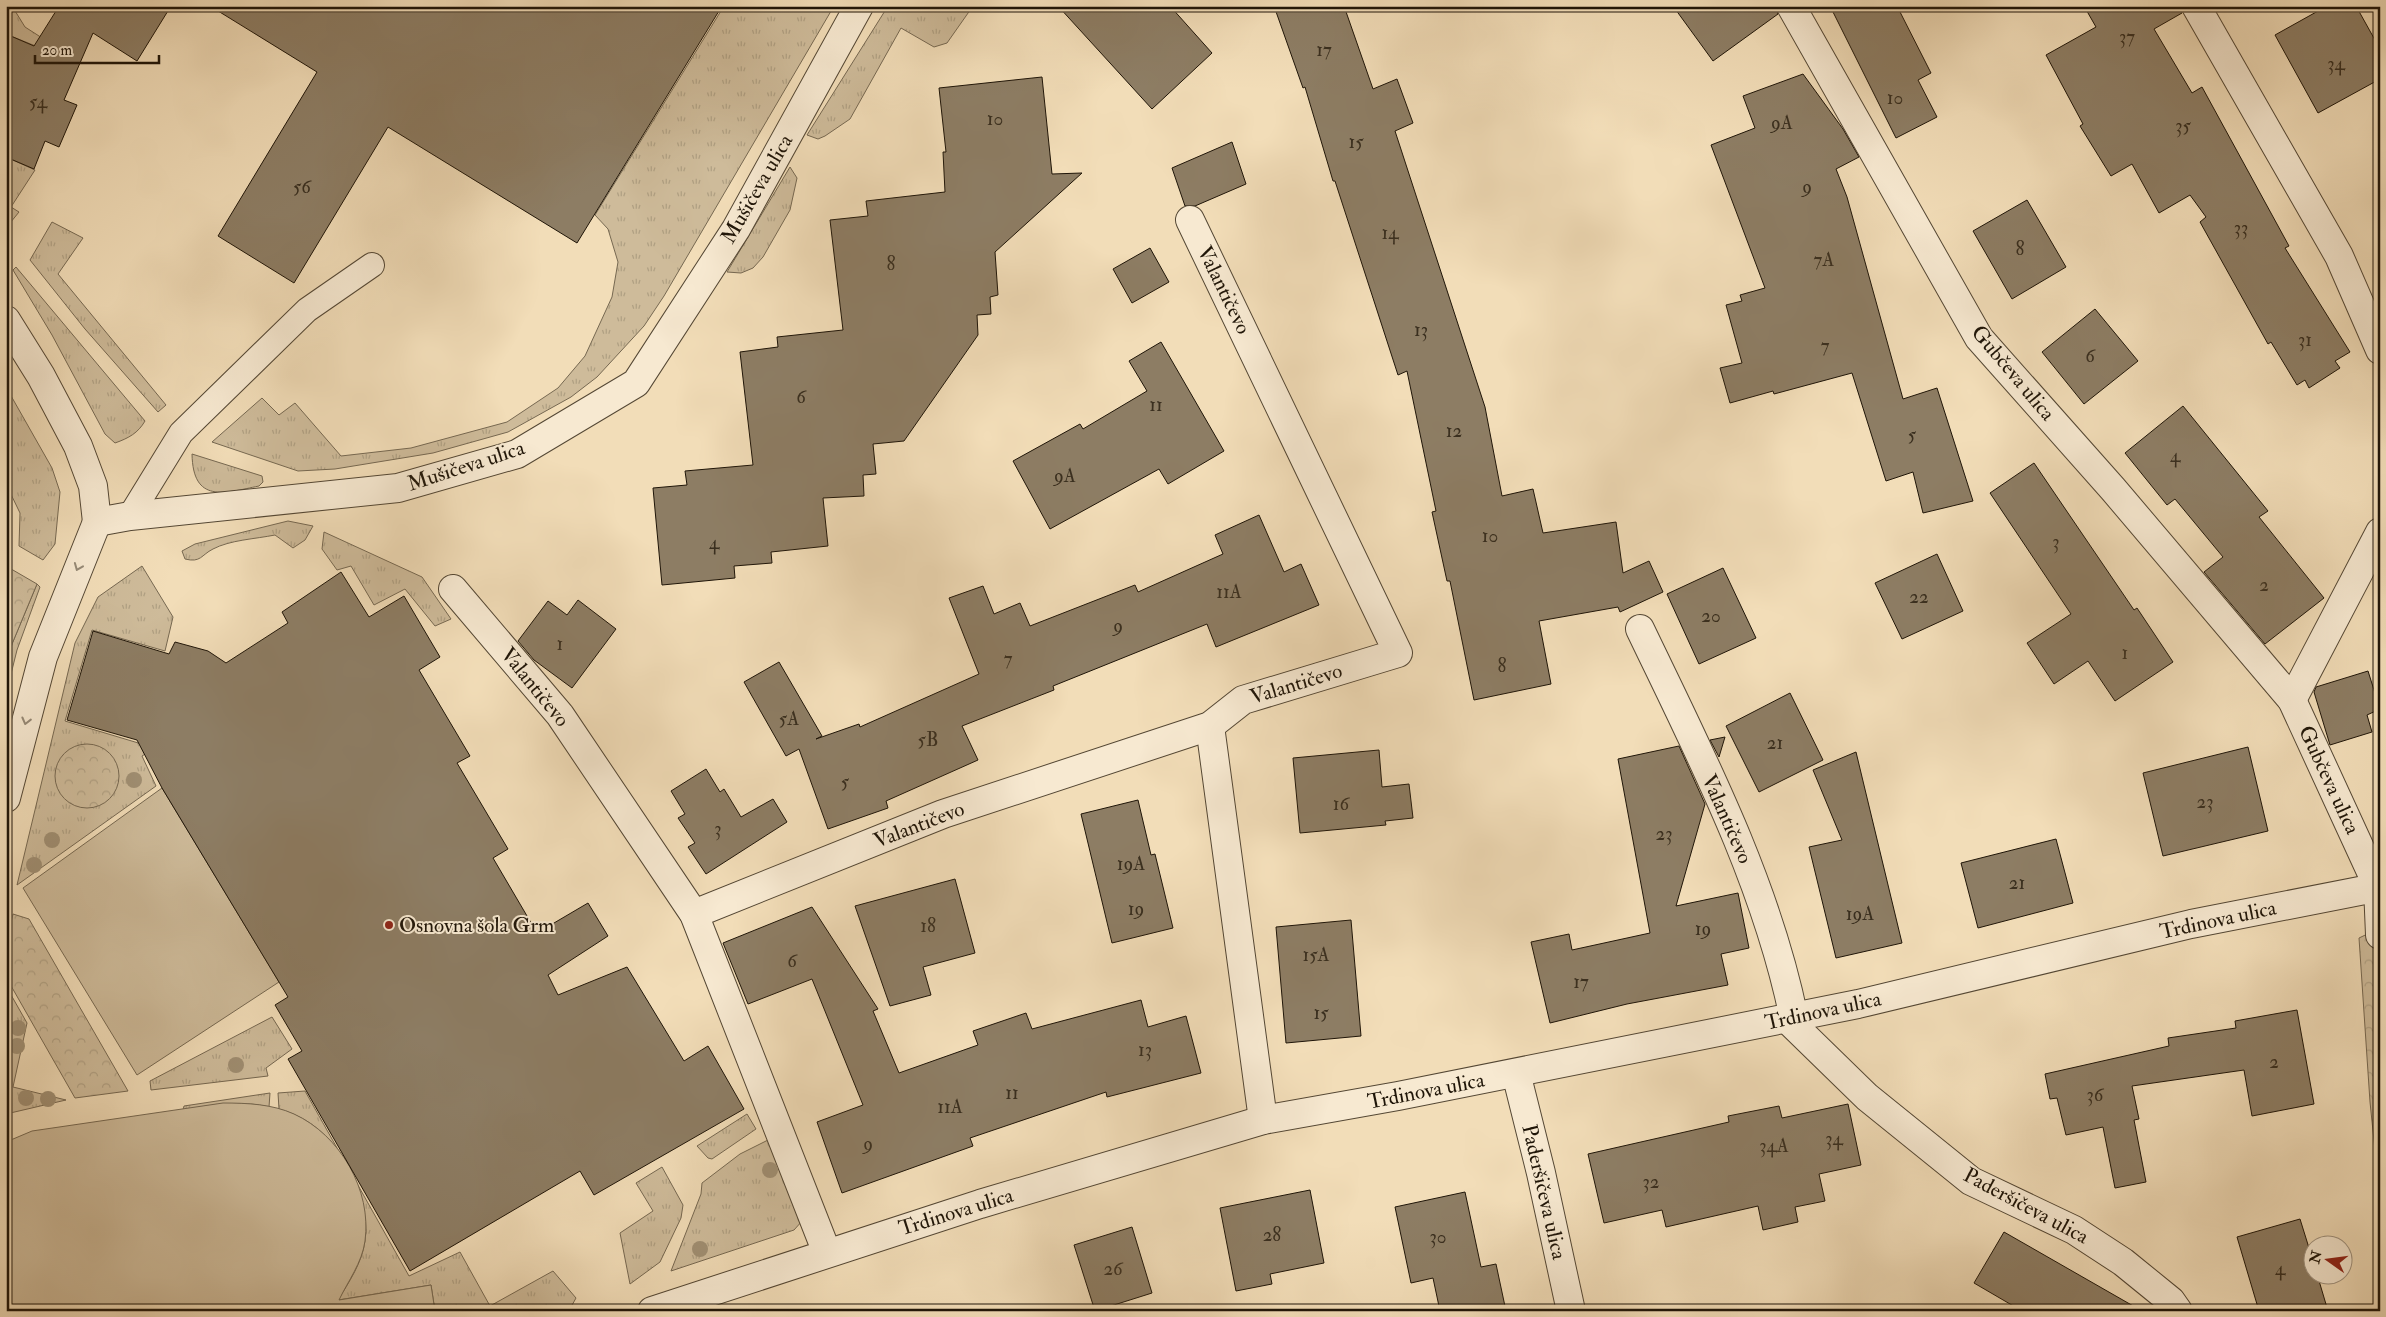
<svg xmlns="http://www.w3.org/2000/svg" width="2386" height="1317" font-family="'IM FELL Double Pica',serif">
<style>
.grass{fill:url(#grass-tufts);stroke:#766851}
.forest{fill:url(#forest-crowns);stroke:#766851}
.garden{fill:#cebb9a;stroke:#766851}
.building{fill:#8d7d64;stroke:#1f1508}
.lines{fill:none;stroke-linecap:round;stroke-linejoin:round}
.lane-casing{stroke:#544734;stroke-width:26}
.street-casing{stroke:#544734;stroke-width:30}
.lane{stroke:#f7e9d1;stroke-width:24}
.street{stroke:#f7e9d1;stroke-width:28}
.tree{fill:#a08f73}
.oneway{stroke:#968a77}
.poi-dot{fill:#8f2418;stroke:#f7e9d1;stroke-width:2}
.labels{text-anchor:middle;dominant-baseline:central;stroke-width:4;stroke-linejoin:round;paint-order:stroke}
.number-label{font-size:19px;fill:#3a2f1f}
.street-label{font-size:21px;fill:#1f1508;stroke:#f7e9d1}
.poi-label{font-size:21px;fill:#1f1508;stroke:#f7e9d1;text-anchor:start}
</style>
<defs>
<pattern id="grass-tufts" width="24" height="20" patternUnits="userSpaceOnUse" patternTransform="scale(1.25)"><rect width="24" height="20" fill="#cebb9a"/><path d="M3 7l-1-3M5 7V3M7 7l1-3M15 17l-1-3M17 17v-4M19 17l1-3" fill="none" stroke="#b0a083"/></pattern>
<pattern id="forest-crowns" width="20" height="18" patternUnits="userSpaceOnUse" patternTransform="scale(1.25)"><rect width="20" height="18" fill="#cebb9a"/><path d="M2 6a3 3 0 1 1 6 0M12 15a3 3 0 1 1 6 0" fill="none" stroke="#b0a083"/></pattern>
</defs>
<rect width="100%" height="100%" fill="#f2ddb8"/>
<filter id="stains"><feTurbulence type="fractalNoise" baseFrequency=".004" numOctaves="4"/><feColorMatrix values="0 0 0 0 .2 0 0 0 0 .09 0 0 0 0 .02 0 0 0 .5 -.17"/></filter>
<radialGradient id="worn" r=".72"><stop offset=".6" stop-color="#630" stop-opacity="0"/><stop offset="1" stop-color="#630" stop-opacity=".3"/></radialGradient>
<g class="grass">
<polygon points="6,6 12,6 25,27 64,52 65,58 6,34"/>
<polygon points="724,6 834,6 664,296 644,326 597,377 571,397 508,432 433,453 335,469 298,471 212,442 262,398 279,415 295,403 341,456 411,448 507,422 558,388 585,356 612,297 618,262 608,229 595,215"/>
<polygon points="888,6 973,6 947,43 934,47 901,28 850,119 825,136 818,139 807,135"/>
<polygon points="6,157 35,170 11,207 19,212 6,228"/>
<polygon points="790,167 797,178 790,210 763,257 753,268 741,273 727,272"/>
<polygon points="52,222 83,238 58,274 166,405 158,412 85,329 30,260"/>
<path d="M16,267L145,421C138,433 129,438 115,443L105,434L52,335L13,270Z"/>
<polygon points="6,387 52,468 60,492 55,544 43,560 19,546 20,513 6,484"/>
<path d="M192,454L262,476L263,482L259,486C224,493 193,504 192,454Z"/>
<path d="M288,521L313,526L305,540L293,548L275,535C255,539 230,540 213,549C201,555 201,563 185,559L182,551L195,544Z"/>
<polygon points="324,532 422,577 451,619 435,626 405,589 374,605 351,566 337,570 322,549"/>
<polygon points="142,566 173,617 165,651 92,630 65,721 155,748 142,756 156,786 17,885 75,643 98,597"/>
<polygon points="37,584 40,587 17,650 6,694 6,667 12,644"/>
<polygon points="6,986 27,1023 13,1087 66,1100 6,1114 6,1058 11,1033 6,1025"/>
<polygon points="272,1017 292,1049 266,1068 268,1076 151,1090 150,1081"/>
<path d="M305,1091L409,1276L460,1252L490,1306L553,1271L576,1298L571,1307L560,1311H435L431,1285L338,1300C349,1282 362,1263 365,1241C368,1221 363,1205 356,1186C342,1148 318,1120 279,1109L278,1093Z"/>
<path d="M270,1093L269,1107C240,1100 212,1105 183,1110L184,1106Z"/>
<polygon points="747,1114 756,1129 712,1159 708,1158 697,1146"/>
<polygon points="774,1137 803,1220 794,1230 671,1271 701,1194 702,1183 740,1154"/>
<polygon points="662,1167 683,1205 681,1218 660,1262 630,1284 620,1233 653,1211 636,1183"/>
</g>
<g class="forest">
<polygon points="6,566 37,584 12,644 6,667"/>
<circle cx="87" cy="776" r="32"/>
<polygon points="13,914 29,919 128,1091 75,1098 6,977 6,944"/>
<polygon points="2380,928 2380,1199 2370,1102 2359,938"/>
</g>
<g class="garden">
<polygon points="162,788 279,982 137,1075 23,888"/>
<path d="M223,1103C247,1103 272,1104 294,1114C340,1135 372,1190 365,1241C362,1263 348,1281 339,1300L431,1285L435,1311H6V1142L32,1131Z"/>
</g>
<g class="building">
<polygon points="49,6 171,6 137,61 93,33 64,100 77,105 59,147 45,141 34,169 6,157 6,34 34,46 56,11"/>
<polygon points="210,6 722,6 577,243 388,127 294,283 218,236 317,72"/>
<polygon points="1058,6 1170,6 1212,53 1152,109"/>
<polygon points="1274,6 1344,6 1373,89 1397,79 1413,123 1395,131 1485,407 1502,496 1533,489 1543,533 1616,522 1623,573 1649,561 1663,592 1620,612 1618,607 1539,621 1551,684 1474,700 1450,581 1447,581 1432,512 1436,511 1407,371 1398,375 1335,181 1333,181 1305,87 1303,88"/>
<polygon points="1673,6 1775,6 1778,14 1713,61"/>
<polygon points="1830,6 1897,6 1931,73 1918,80 1937,117 1896,138"/>
<polygon points="2084,6 2180,6 2182,13 2154,29 2192,93 2202,87 2289,246 2285,248 2350,352 2335,361 2340,368 2309,388 2305,380 2297,385 2271,342 2268,344 2200,222 2206,217 2190,195 2159,213 2132,164 2111,176 2080,126 2083,124 2046,55 2096,27"/>
<polygon points="2327,6 2356,6 2380,49 2380,79 2318,113 2275,35"/>
<polygon points="1803,74 1843,129 1859,157 1836,169 1847,197 1903,399 1937,388 1973,501 1923,513 1913,472 1886,481 1852,373 1774,394 1773,391 1730,403 1720,368 1742,363 1726,305 1742,301 1740,295 1765,288 1711,145 1755,128 1743,96"/>
<polygon points="1042,77 1052,174 1082,173 995,252 998,295 990,297 991,314 977,315 978,335 904,441 873,444 876,474 863,475 864,496 823,498 828,546 771,552 772,563 734,566 735,578 662,585 653,488 687,485 685,471 753,465 740,352 778,347 777,337 843,330 830,220 868,216 866,201 945,192 943,152 946,152 939,88"/>
<polygon points="1232,142 1246,184 1195,206 1185,206 1172,168"/>
<polygon points="2027,200 2066,267 2012,299 1973,231"/>
<polygon points="1150,248 1169,282 1132,303 1113,269"/>
<polygon points="2095,309 2138,361 2084,404 2042,352"/>
<polygon points="1161,342 1224,451 1168,484 1159,469 1050,529 1013,461 1080,424 1083,429 1147,391 1129,361"/>
<polygon points="2183,406 2268,511 2259,517 2324,598 2265,644 2204,572 2223,557 2175,499 2167,505 2125,453"/>
<polygon points="2034,463 2134,610 2137,608 2173,662 2115,701 2088,661 2054,684 2027,643 2071,614 1990,493"/>
<polygon points="1259,515 1284,572 1301,564 1319,605 1216,647 1207,624 1053,686 1054,690 962,726 978,760 886,801 888,808 828,829 799,749 786,756 744,682 779,662 822,736 816,739 859,724 860,727 979,674 949,598 983,586 994,614 1020,603 1030,626 1135,585 1138,592 1223,554 1215,535"/>
<polygon points="1937,554 1963,611 1902,639 1875,583"/>
<polygon points="1723,568 1756,638 1699,664 1667,594"/>
<polygon points="341,572 369,617 404,596 440,657 419,670 470,756 457,763 508,849 493,858 537,933 588,903 608,936 548,975 558,995 627,967 684,1061 708,1046 744,1109 594,1195 580,1171 410,1271 288,1059 302,1051 275,1005 288,997 162,788 137,740 67,720 93,631 169,654 175,642 208,651 226,663 288,623 282,612"/>
<polygon points="578,600 616,629 572,688 534,660 518,641 548,601 567,615"/>
<polygon points="2368,671 2380,709 2367,715 2372,732 2330,745 2314,692 2316,687"/>
<polygon points="1790,693 1823,760 1759,792 1726,726"/>
<polygon points="1725,737 1719,757 1710,740"/>
<polygon points="1679,746 1705,804 1676,906 1738,893 1749,948 1721,954 1728,985 1627,1004 1550,1023 1531,942 1569,934 1572,950 1650,933 1618,759"/>
<polygon points="2248,747 2268,831 2163,856 2143,773"/>
<polygon points="1379,750 1382,787 1409,784 1413,818 1385,821 1386,825 1300,833 1293,758"/>
<polygon points="1856,752 1902,943 1836,958 1809,847 1842,840 1813,770"/>
<polygon points="706,769 720,792 724,789 741,817 773,799 787,822 706,874 688,847 695,843 678,818 685,814 671,791"/>
<polygon points="1138,800 1151,855 1155,854 1173,928 1112,943 1081,814"/>
<polygon points="2056,839 2073,903 1978,928 1961,863"/>
<polygon points="955,879 975,953 923,967 931,995 890,1006 855,906"/>
<polygon points="812,907 878,1009 873,1011 899,1073 978,1045 973,1031 1026,1013 1032,1029 1141,1000 1148,1027 1186,1016 1201,1073 1107,1097 1106,1092 970,1138 973,1146 842,1193 817,1122 863,1105 812,979 748,1004 723,943"/>
<polygon points="1351,920 1361,1036 1286,1043 1276,927"/>
<polygon points="2297,1010 2314,1104 2252,1116 2244,1070 2132,1086 2139,1119 2134,1120 2146,1182 2115,1188 2103,1127 2066,1135 2057,1098 2050,1099 2045,1074 2169,1046 2168,1038 2236,1028 2235,1021"/>
<polygon points="1848,1104 1861,1165 1819,1174 1825,1201 1795,1207 1798,1222 1763,1230 1758,1206 1666,1227 1662,1210 1604,1223 1588,1154 1729,1122 1728,1116 1779,1106 1782,1118"/>
<polygon points="1310,1190 1324,1263 1270,1274 1272,1284 1236,1291 1220,1208"/>
<polygon points="1465,1192 1481,1267 1496,1264 1506,1311 1440,1311 1433,1278 1411,1283 1395,1207"/>
<polygon points="2300,1219 2314,1264 2314,1274 2317,1274 2328,1311 2259,1311 2237,1237"/>
<polygon points="1132,1227 1152,1293 1095,1311 1074,1245"/>
<polygon points="2004,1232 2142,1311 2022,1311 1974,1283"/>
</g>
<g class="lines">
<defs>
<polyline id="lane" points="130,516 181,433 307,310 372,265"/>
<g id="street">
<polyline points="1791,6 1979,338 2113,489 2292,700 2378,887 2380,935"/>
<polyline points="2196,6 2339,256 2380,350"/>
<polyline points="6,320 41,376 78,446 93,486 97,522"/>
<polyline points="97,522 130,516 398,488 517,454 636,383 736,229 859,6"/>
<polyline points="453,589 560,715 694,914 827,1253"/>
<path d="M1640,629C1700,754 1766,881 1794,1018"/>
<polyline points="2292,700 2380,532"/>
<polyline points="1210,726 1263,1120"/>
<polyline points="6,798 43,657 97,522"/>
<polyline points="694,914 943,814 1210,726 1243,700 1398,653 1190,220"/>
<polyline points="1787,1019 1867,1097 1971,1181 2074,1230 2123,1262 2171,1301 2178,1311"/>
<polyline points="1516,1073 1541,1173 1571,1311"/>
<polyline points="652,1311 980,1204 1263,1120 1398,1096 1858,1004 2191,924 2380,887"/>
</g>
</defs>
<use href="#lane" class="lane-casing"/>
<use href="#street" class="street-casing"/>
<use href="#lane" class="lane"/>
<use href="#street" class="street"/>
</g>
<g class="tree">
<circle cx="134" cy="780" r="8"/>
<circle cx="52" cy="840" r="8"/>
<circle cx="34" cy="865" r="8"/>
<circle cx="18" cy="1028" r="8"/>
<circle cx="17" cy="1046" r="8"/>
<circle cx="236" cy="1065" r="8"/>
<circle cx="26" cy="1098" r="8"/>
<circle cx="48" cy="1099" r="8"/>
<circle cx="770" cy="1170" r="8"/>
<circle cx="700" cy="1249" r="8"/>
</g>
<defs><path id="oneway-chevron" d="M-2-3.5L2.5 0L-2 3.5" fill="none" stroke-width="1.6" stroke-linecap="round" stroke-linejoin="round" transform="scale(1.25)"/></defs>
<g class="oneway">
<use href="#oneway-chevron" transform="translate(78 567) rotate(112)"/>
<use href="#oneway-chevron" transform="translate(26 721) rotate(104)"/>
</g>
<circle class="poi-dot" cx="389" cy="925" r="5"/>
<g class="labels">
<g class="number-label">
<text x="2127" y="37">37</text>
<text x="1324" y="50">17</text>
<text x="2336" y="64">34</text>
<text x="1895" y="98">10</text>
<text x="38" y="102">54</text>
<text x="995" y="119">10</text>
<text x="1782" y="123">9A</text>
<text x="2183" y="126">35</text>
<text x="1356" y="142">15</text>
<text x="302" y="187">56</text>
<text x="1807" y="187">9</text>
<text x="2241" y="228">33</text>
<text x="1390" y="233">14</text>
<text x="2020" y="249">8</text>
<text x="1824" y="260">7A</text>
<text x="891" y="264">8</text>
<text x="1421" y="330">13</text>
<text x="2305" y="340">31</text>
<text x="1825" y="346">7</text>
<text x="2090" y="356">6</text>
<text x="801" y="397">6</text>
<text x="1156" y="405">11</text>
<text x="1454" y="431">12</text>
<text x="1912" y="435">5</text>
<text x="2175" y="456">4</text>
<text x="1065" y="476">9A</text>
<text x="1490" y="536">10</text>
<text x="2056" y="542">3</text>
<text x="714" y="543">4</text>
<text x="2264" y="585">2</text>
<text x="1229" y="592">11A</text>
<text x="1919" y="597">22</text>
<text x="1711" y="616">20</text>
<text x="1118" y="626">9</text>
<text x="560" y="644">1</text>
<text x="2125" y="653">1</text>
<text x="1008" y="659">7</text>
<text x="1502" y="666">8</text>
<text x="789" y="719">5A</text>
<text x="928" y="740">5B</text>
<text x="1775" y="743">21</text>
<text x="845" y="782">5</text>
<text x="2205" y="802">23</text>
<text x="1341" y="804">16</text>
<text x="718" y="829">3</text>
<text x="1664" y="834">23</text>
<text x="1131" y="864">19A</text>
<text x="2017" y="883">21</text>
<text x="1136" y="909">19</text>
<text x="1860" y="914">19A</text>
<text x="928" y="926">18</text>
<text x="1703" y="929">19</text>
<text x="1316" y="955">15A</text>
<text x="792" y="961">6</text>
<text x="1581" y="982">17</text>
<text x="1321" y="1013">15</text>
<text x="1145" y="1050">13</text>
<text x="2274" y="1062">2</text>
<text x="1012" y="1093">11</text>
<text x="2095" y="1095">36</text>
<text x="950" y="1107">11A</text>
<text x="1834" y="1139">34</text>
<text x="868" y="1144">9</text>
<text x="1774" y="1146">34A</text>
<text x="1651" y="1182">32</text>
<text x="1272" y="1235">28</text>
<text x="1438" y="1237">30</text>
<text x="1113" y="1269">26</text>
<text x="2280" y="1269">4</text>
</g>
<g class="street-label">
<text transform="translate(757 189) rotate(-60)">Mušičeva ulica</text>
<text transform="translate(1224 290) rotate(64)">Valantičevo</text>
<text transform="translate(2013 373) rotate(50)">Gubčeva ulica</text>
<text transform="translate(466 466) rotate(-18)">Mušičeva ulica</text>
<text transform="translate(1296 684) rotate(-17)">Valantičevo</text>
<text transform="translate(535 687) rotate(51)">Valantičevo</text>
<text transform="translate(2329 780) rotate(65)">Gubčeva ulica</text>
<text transform="translate(1727 819) rotate(66)">Valantičevo</text>
<text transform="translate(919 825) rotate(-21)">Valantičevo</text>
<text transform="translate(2218 920) rotate(-12)">Trdinova ulica</text>
<text transform="translate(1823 1011) rotate(-12)">Trdinova ulica</text>
<text transform="translate(1426 1091) rotate(-11)">Trdinova ulica</text>
<text transform="translate(1544 1192) rotate(77)">Paderšičeva ulica</text>
<text transform="translate(2026 1206) rotate(28)">Paderšičeva ulica</text>
<text transform="translate(956 1212) rotate(-17)">Trdinova ulica</text>
</g>
<g class="poi-label">
<text x="399" y="925">Osnovna šola Grm</text>
</g>
</g>
<rect width="2386" height="1317" fill="none" stroke="#f2ddb8" stroke-width="25"/>
<rect x="8" y="8" width="2371" height="1302" fill="none" stroke="#1f1508" stroke-width="2.5"/>
<rect x="12" y="12" width="2361" height="1292" fill="none" stroke="#1f1508"/>
<g transform="translate(2328 1260) rotate(284)"><circle r="24" fill="#f7e9d1" stroke="#a19481"/>
<path d="M0-4L9 19L0 12L-9 19Z" fill="#8f2418"/>
<text y="-8" font-size="14" font-weight="bold" text-anchor="middle" fill="#1f1508">N</text>
</g>
<path d="M35 55v8h124v-8" fill="none" stroke="#1f1508" stroke-width="2.5"/>
<text x="42" y="55" font-size="15" fill="#1f1508" stroke="#f7e9d1" stroke-width="4" paint-order="stroke">20 m</text>
<rect width="100%" height="100%" filter="url(#stains)"/>
<rect width="100%" height="100%" fill="url(#worn)"/>
</svg>
